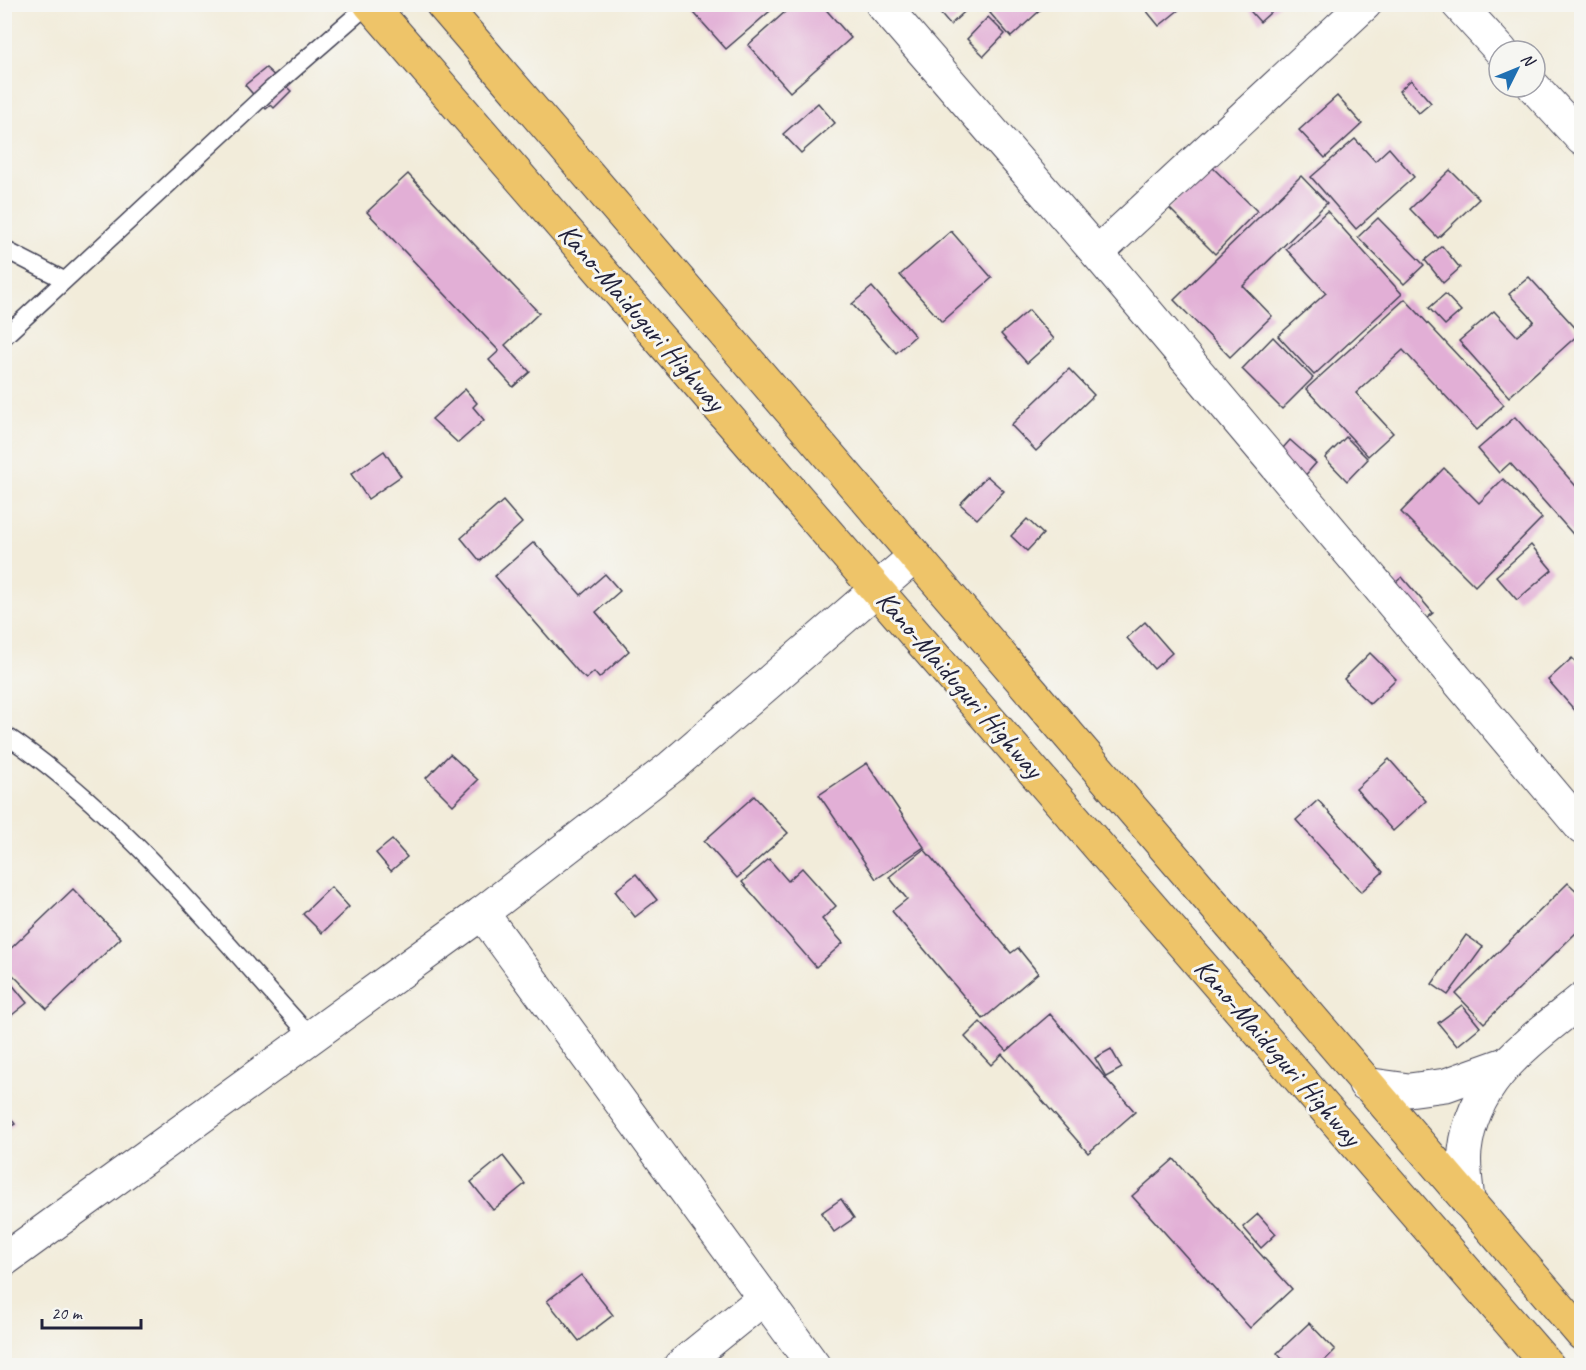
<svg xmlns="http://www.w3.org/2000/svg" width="1586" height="1370" font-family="Caveat,sans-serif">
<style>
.building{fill:#e2afd6}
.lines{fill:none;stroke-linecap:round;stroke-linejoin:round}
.service-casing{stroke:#414053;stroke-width:19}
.minor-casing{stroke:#414053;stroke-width:35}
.tertiary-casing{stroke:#414053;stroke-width:35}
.trunk-casing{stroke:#414053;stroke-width:35}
.service{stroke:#fff;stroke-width:16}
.minor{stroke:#fff;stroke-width:33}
.tertiary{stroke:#fff;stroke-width:33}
.trunk{stroke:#eec469;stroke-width:33}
.labels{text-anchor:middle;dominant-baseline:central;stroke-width:6;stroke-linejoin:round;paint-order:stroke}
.street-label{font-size:28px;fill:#22223b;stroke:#f6f6f2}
</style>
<rect width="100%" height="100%" fill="#f6f6f2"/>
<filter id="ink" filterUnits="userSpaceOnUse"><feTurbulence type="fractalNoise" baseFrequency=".0167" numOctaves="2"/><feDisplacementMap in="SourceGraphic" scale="12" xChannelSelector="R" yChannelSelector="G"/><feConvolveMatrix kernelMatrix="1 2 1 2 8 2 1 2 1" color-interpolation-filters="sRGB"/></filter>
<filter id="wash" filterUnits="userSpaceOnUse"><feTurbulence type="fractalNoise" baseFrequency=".008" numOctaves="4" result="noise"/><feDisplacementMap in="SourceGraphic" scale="24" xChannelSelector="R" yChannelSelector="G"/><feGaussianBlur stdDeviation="1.35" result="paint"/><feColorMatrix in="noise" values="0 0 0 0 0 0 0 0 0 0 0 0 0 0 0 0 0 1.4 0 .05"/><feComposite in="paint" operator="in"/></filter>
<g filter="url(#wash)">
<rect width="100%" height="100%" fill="#f2ecda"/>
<g id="blocks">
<g class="building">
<polygon points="794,4 821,4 851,38 790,92 748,45"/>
<polygon points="932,4 973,4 950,25"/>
<polygon points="1000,4 1047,4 1011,37 990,13"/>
<polygon points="1141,4 1176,4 1180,9 1159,26"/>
<polygon points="1244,4 1280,4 1260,22"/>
<polygon points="687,5 777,5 726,49"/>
<polygon points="988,17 1005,34 984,56 967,39"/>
<polygon points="266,68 291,91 274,108 271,105 266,109 245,85"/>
<polygon points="1411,80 1431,103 1419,113 1399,91"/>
<polygon points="1337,96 1362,124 1325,158 1299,130"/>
<polygon points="818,103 835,123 801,153 783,134"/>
<polygon points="1355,139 1375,161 1389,148 1414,177 1356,229 1311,177"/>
<polygon points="1210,165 1257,211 1215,254 1169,208"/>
<polygon points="1450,170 1479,199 1438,238 1410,209"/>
<polygon points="408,174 539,313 505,345 530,372 513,387 489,360 499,351 367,212"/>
<polygon points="1301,176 1327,203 1243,286 1272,316 1230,357 1174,300"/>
<polygon points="1327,211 1402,294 1314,375 1278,336 1326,293 1286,249"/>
<polygon points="1378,218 1424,265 1404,284 1358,237"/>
<polygon points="951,231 992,278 942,322 900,275"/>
<polygon points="1442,246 1460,268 1443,283 1425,260"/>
<polygon points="1529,277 1580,333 1509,397 1459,341 1494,311 1517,336 1534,321 1509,294"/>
<polygon points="872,287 915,336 896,353 852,304"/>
<polygon points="1445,294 1461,311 1445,325 1429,308"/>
<polygon points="1405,299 1504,405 1477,430 1403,350 1356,393 1393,433 1368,456 1306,389"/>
<polygon points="1029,310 1054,339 1027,363 1001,334"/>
<polygon points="1273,337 1313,378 1282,409 1242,369"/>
<polygon points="1069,369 1094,395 1036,451 1011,425"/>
<polygon points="465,389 477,403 473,407 484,420 458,443 432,419"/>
<polygon points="1515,417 1582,493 1582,539 1579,541 1510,463 1499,473 1478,449"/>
<polygon points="1346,437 1368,459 1347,481 1325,458"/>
<polygon points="1290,440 1316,463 1296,486 1270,463"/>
<polygon points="384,451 401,476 368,499 351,474"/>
<polygon points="1444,468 1479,503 1503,479 1542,518 1475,586 1401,512"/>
<polygon points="987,476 1004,491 977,519 960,504"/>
<polygon points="503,501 522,523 480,561 461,538"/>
<polygon points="1027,519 1043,534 1027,551 1011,536"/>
<polygon points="534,542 581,595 605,574 620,591 596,612 629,651 599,678 594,672 586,679 580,674 495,576"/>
<polygon points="1531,545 1552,570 1517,600 1496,576"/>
<polygon points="1402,577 1433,613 1419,625 1388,589"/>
<polygon points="1145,622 1172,653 1154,669 1127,638"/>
<polygon points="1370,653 1396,679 1370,704 1344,679"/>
<polygon points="1572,658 1582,668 1579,715 1548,680"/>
<polygon points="450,754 478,780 453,805 426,778"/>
<polygon points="1389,759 1426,801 1393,831 1356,789"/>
<polygon points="867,763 924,847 876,879 819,795"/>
<polygon points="754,796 788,833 737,878 704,841"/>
<polygon points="1318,800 1383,872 1361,892 1296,820"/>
<polygon points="392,840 407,857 391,871 376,853"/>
<polygon points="924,849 1011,953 1018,948 1038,973 983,1019 892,911 907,899 889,877"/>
<polygon points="769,859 788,881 802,868 836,906 822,919 843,943 816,967 742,882"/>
<polygon points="636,874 657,900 635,917 615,891"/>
<polygon points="1568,883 1582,896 1582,927 1484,1023 1456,994"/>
<polygon points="331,887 349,907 322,933 303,914"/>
<polygon points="73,889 121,938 47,1009 4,966 4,955"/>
<polygon points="1466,935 1483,947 1448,995 1432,984"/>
<polygon points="11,983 27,1003 12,1015 4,1005 4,988"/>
<polygon points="1462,1005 1480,1027 1457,1046 1438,1023"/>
<polygon points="1050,1014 1135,1112 1088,1153 1002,1054 991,1065 965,1037 980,1022 1007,1051"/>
<polygon points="1111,1049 1122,1068 1106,1077 1095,1058"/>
<polygon points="4,1109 15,1124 4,1131"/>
<polygon points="503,1156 525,1184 493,1210 471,1182"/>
<polygon points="1174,1159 1292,1289 1250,1328 1132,1196"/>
<polygon points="841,1199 854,1218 834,1232 821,1213"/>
<polygon points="1258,1214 1276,1234 1261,1248 1243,1227"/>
<polygon points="581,1275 613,1315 579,1341 547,1301"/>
<polygon points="1309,1323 1335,1350 1319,1366 1288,1366 1277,1353"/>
</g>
</g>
</g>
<g filter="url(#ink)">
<use href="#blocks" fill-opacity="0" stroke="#414053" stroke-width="1.5"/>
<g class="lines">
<defs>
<g id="service">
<polyline points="4,249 64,280"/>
<polyline points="4,337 270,90 369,4"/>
<path d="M4,734C120,811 218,935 311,1037"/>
</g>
<g id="minor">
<polyline points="882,4 1097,253 1582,828"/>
<polyline points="1458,4 1501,51"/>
<polyline points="1534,87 1582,139"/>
<polyline points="1097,253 1365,4"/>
<polyline points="482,913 814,1366"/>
<polyline points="4,1260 482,913 671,767 914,557"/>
<polyline points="680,1366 764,1298"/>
</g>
<g id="tertiary">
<polyline points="1365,1084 1409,1090 1446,1085 1502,1065"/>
<path d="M1468,1202C1467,1186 1463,1168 1465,1151C1473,1078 1529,1043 1582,999"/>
</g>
<g id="trunk">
<polyline points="370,4 1548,1366"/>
<polyline points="442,4 1582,1334"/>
</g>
</defs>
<use href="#service" class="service-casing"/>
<use href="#minor" class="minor-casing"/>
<use href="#tertiary" class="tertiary-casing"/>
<use href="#trunk" class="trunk-casing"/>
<use href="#service" class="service"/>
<use href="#minor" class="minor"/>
<use href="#tertiary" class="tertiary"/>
<use href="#trunk" class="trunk"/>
</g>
</g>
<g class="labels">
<g class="street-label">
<text transform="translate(642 317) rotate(49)">Kano-Maiduguri Highway</text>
<text transform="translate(960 684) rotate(49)">Kano-Maiduguri Highway</text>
<text transform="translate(1278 1052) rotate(49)">Kano-Maiduguri Highway</text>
</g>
</g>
<rect width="1586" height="1370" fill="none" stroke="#f6f6f2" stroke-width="24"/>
<g transform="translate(1517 69) rotate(47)"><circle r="28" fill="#f6f6f2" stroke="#a1a1a9" stroke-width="1.5"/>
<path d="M0-4.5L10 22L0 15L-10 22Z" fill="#1f6fb2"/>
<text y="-9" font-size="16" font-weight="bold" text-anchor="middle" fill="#22223b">N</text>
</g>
<path d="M42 1319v9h99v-9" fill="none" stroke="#22223b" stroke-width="3"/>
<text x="51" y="1319" font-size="18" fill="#22223b" stroke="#f6f6f2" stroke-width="4.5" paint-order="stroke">20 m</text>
</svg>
